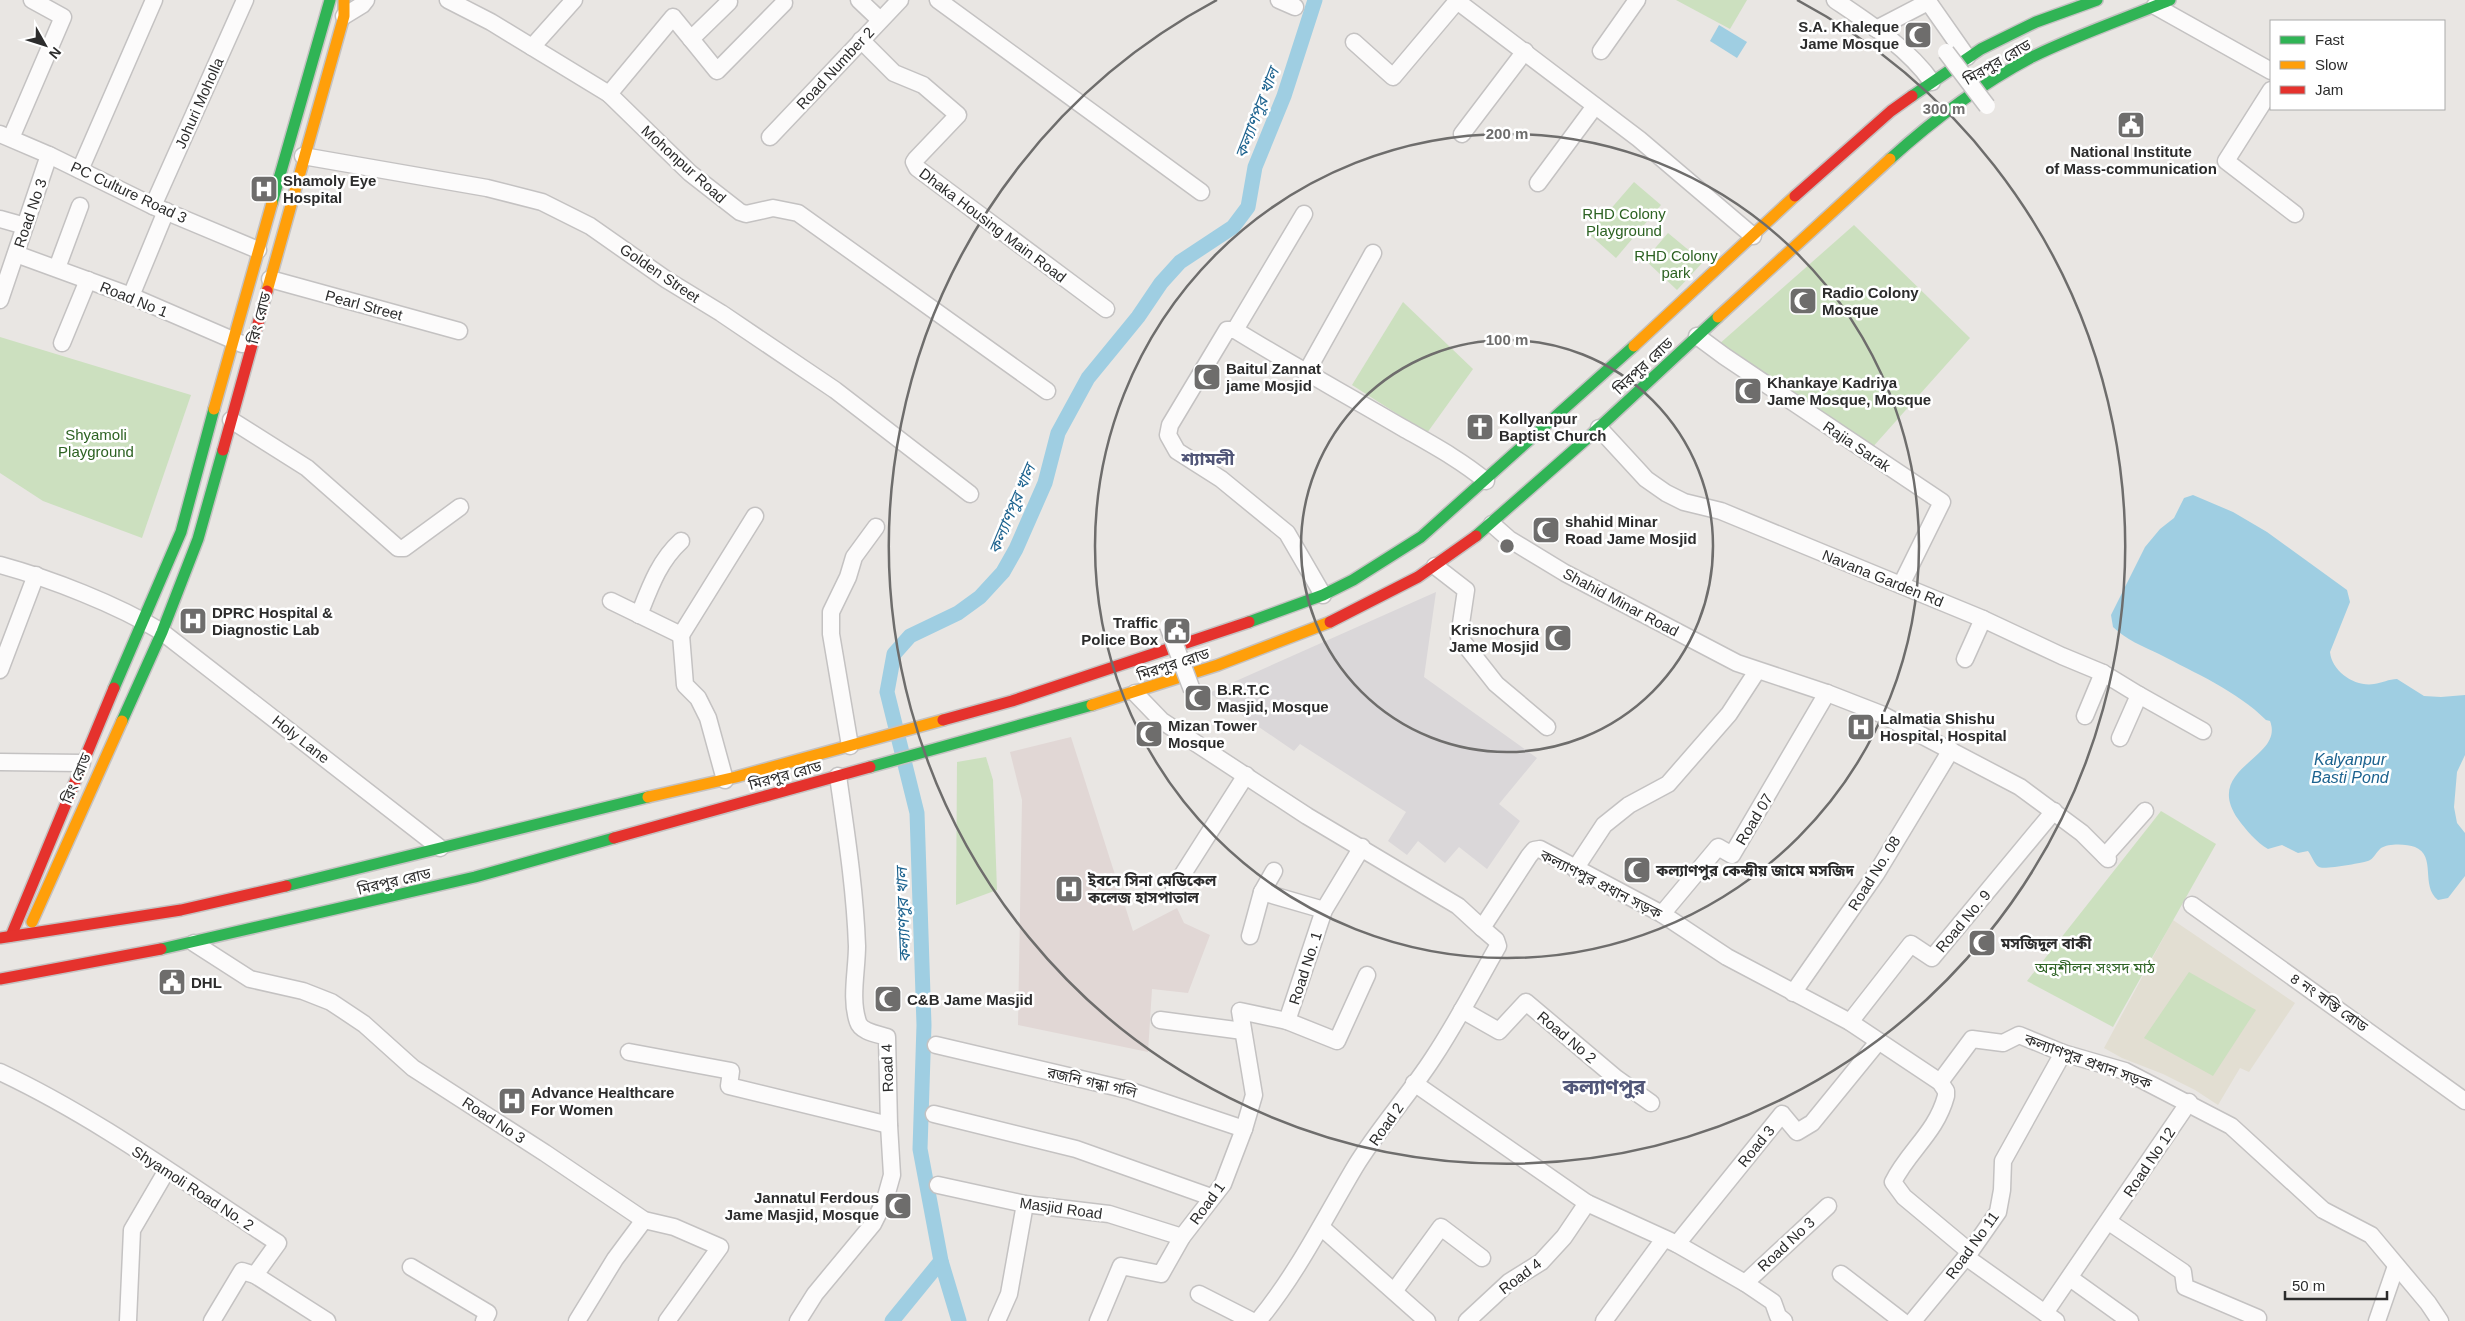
<svg xmlns="http://www.w3.org/2000/svg" width="2465" height="1321" font-family="Arial,'Noto Sans Bengali',sans-serif">
<style>
.industrial{fill:#dad7d9}
.education{fill:#e2ded2}
.medical{fill:#e1d7d5}
.green{fill:#cce0bf}
.water{fill:#9fcee2}
.lines{fill:none;stroke-linecap:round;stroke-linejoin:round}
.canal{stroke:#9fcee2;stroke-width:15}
.street-casing{stroke:#c4c2c2;stroke-width:19}
.fast-casing{stroke:#c4c2c2;stroke-width:14}
.slow-casing{stroke:#c4c2c2;stroke-width:14}
.jam-casing{stroke:#c4c2c2;stroke-width:14}
.street{stroke:#fcfbfb;stroke-width:16}
.fast{stroke:#30b455;stroke-width:11}
.slow{stroke:#ff9f0a;stroke-width:11}
.jam{stroke:#e5322d;stroke-width:11}
.street-bridge-casing{stroke:#c4c2c2;stroke-width:19;stroke-linecap:butt}
.street-bridge{stroke:#fcfbfb;stroke-width:16}
.ring{fill:none;stroke:#6e6d6c;stroke-width:2.5}
.labels{text-anchor:middle;dominant-baseline:central;stroke-width:5;stroke-linejoin:round;paint-order:stroke}
.poi-label{font-size:15px;font-weight:bold;fill:#2c2c2c;stroke:#fff;text-anchor:start}
.street-label{font-size:15px;fill:#2c2c2c;stroke:#fff}
.park-label{font-size:15px;fill:#2d6223;stroke:#fff}
.water-label{font-size:16px;font-style:italic;fill:#1d638f;stroke:#fff}
.quarter-label{font-size:18px;font-weight:bold;fill:#515678;stroke:#fff}
.district-label{font-size:20px;font-weight:bold;fill:#515678;stroke:#fff}
.centre{fill:#6e6d6c;stroke:#fff;stroke-width:2.5}
.ring-label{font-size:15px;text-anchor:middle;font-weight:bold;fill:#6e6d6c;stroke:#fff;stroke-width:5;stroke-linejoin:round;paint-order:stroke}
</style>
<rect width="100%" height="100%" fill="#e9e6e3"/>
<polygon class="industrial" points="1436,592 1424,677 1537,758 1499,804 1520,821 1487,869 1459,847 1445,863 1418,841 1407,855 1388,841 1406,812 1300,744 1294,751 1209,693"/>
<polygon class="education" points="2173,920 2295,1003 2249,1072 2240,1068 2218,1105 2195,1090 2163,1074 2122,1058 2104,1048"/>
<polygon class="medical" points="1071,737 1133,931 1177,908 1184,923 1210,935 1188,993 1152,989 1148,1052 1018,1025 1022,800 1010,752"/>
<g class="green">
<polygon points="1676,0 1747,0 1730,29"/>
<polygon points="1634,182 1661,205 1616,258 1589,234"/>
<polygon points="1854,225 1970,338 1871,449 1718,345"/>
<polygon points="1668,233 1703,262 1677,290 1645,260"/>
<polygon points="1403,302 1473,369 1427,433 1352,385"/>
<polygon points="0,337 191,395 142,538 43,501 0,473"/>
<polygon points="986,757 993,780 997,890 956,905 957,762"/>
<polygon points="2161,811 2216,844 2113,1027 2027,981"/>
<polygon points="2189,972 2256,1010 2213,1076 2144,1038"/>
</g>
<g class="water">
<polygon points="1719,25 1747,42 1737,58 1710,41"/>
<path d="M2193,495L2233,512L2267,532L2347,590L2350,602L2330,652C2332,672 2355,687 2374,684C2382,683 2389,679 2397,679L2424,696L2441,697L2465,695V755L2457,772L2454,807L2457,823L2465,833V876L2448,898L2438,900C2420,886 2437,856 2415,847C2407,844 2389,843 2381,848C2376,852 2374,859 2368,861C2362,863 2323,870 2319,867C2314,864 2312,856 2308,851L2298,853L2282,845L2268,849C2256,842 2246,830 2238,819C2202,767 2285,759 2270,721L2266,720C2237,691 2195,673 2159,654C2144,647 2125,639 2113,627L2111,615L2145,547L2160,529L2174,518L2184,498Z"/>
</g>
<g class="lines">
<g class="canal">
<polyline points="892,1321 941,1261"/>
<polyline points="959,1321 941,1261 920,1149 924,1025 917,813 887,692 894,654 910,636 958,613 980,597 1003,572 1016,549 1045,483 1058,433 1088,378 1138,317 1161,283 1180,262 1233,227 1248,207 1255,167 1284,96 1315,0"/>
</g>
<defs>
<g id="street">
<polyline points="448,0 491,22 609,94 690,173 740,212 746,214 773,208 798,213 1047,391"/>
<polyline points="859,0 880,20"/>
<polyline points="938,0 1201,192"/>
<polyline points="1279,0 1295,7"/>
<path d="M1835,0C1869,23 1908,48 1932,82"/>
<polyline points="1927,0 1967,57"/>
<polyline points="2155,6 2271,71"/>
<polyline points="344,16 362,5 366,0"/>
<polyline points="1876,29 1928,2"/>
<polyline points="691,39 717,71 784,3"/>
<polyline points="861,40 894,73 923,85 958,115 916,159 914,162 917,168 1106,309"/>
<polyline points="1354,42 1393,77 1457,1 1639,139 1753,236"/>
<polyline points="532,47 574,0"/>
<polyline points="1601,51 1637,0"/>
<polyline points="2271,90 2226,161 2295,214"/>
<polyline points="609,94 673,17 691,39 729,2"/>
<polyline points="0,134 49,155 153,206 258,250"/>
<polyline points="1462,134 1525,51"/>
<polyline points="770,137 900,0"/>
<polyline points="11,138 63,17 32,0"/>
<polyline points="303,156 487,188 542,202 590,226 667,280 721,313 835,390 970,494"/>
<polyline points="80,170 154,0"/>
<polyline points="1538,183 1595,106"/>
<polyline points="153,206 245,0"/>
<polyline points="0,219 25,226"/>
<polyline points="16,254 131,296 242,344"/>
<polyline points="57,268 80,206"/>
<polyline points="270,279 459,331"/>
<polyline points="131,296 166,211"/>
<polyline points="0,300 49,155"/>
<polyline points="1235,330 1304,214"/>
<polyline points="1697,336 1724,356 1942,502 1901,585"/>
<polyline points="62,343 88,280"/>
<polyline points="1306,373 1373,253"/>
<polyline points="231,420 307,468 398,548 404,548 460,507"/>
<polyline points="1599,428 1646,479 1666,493 1684,502 1721,511 1983,619 2062,656 2103,673 2139,695 2120,738"/>
<polyline points="1492,524 1509,539 1565,573 1737,663 1827,693 1881,714 2020,787 2082,833 2108,859"/>
<path d="M0,565C51,579 116,604 162,632L440,848"/>
<polyline points="1435,566 1466,590 1459,637 1496,684 1547,727"/>
<path d="M1323,595L1287,533L1221,479L1177,451L1168,435L1170,425L1227,330H1235C1290,364 1347,395 1403,428C1431,444 1461,460 1486,481"/>
<polyline points="611,601 681,635"/>
<path d="M639,615C650,587 659,561 681,541"/>
<polyline points="681,635 685,685 698,698 708,718 725,780"/>
<polyline points="681,635 755,516"/>
<polyline points="1965,659 1983,619"/>
<polyline points="0,670 36,575"/>
<path d="M1135,693L1162,721L1307,816L1458,906L1482,928L1529,856L1534,850L1540,849L1662,914L1727,957L1850,1022L1940,1082L1946,1091V1096C1936,1133 1909,1150 1893,1182L1904,1197L1970,1252"/>
<polyline points="2139,695 2203,731"/>
<polyline points="2085,716 2103,673"/>
<polyline points="850,746 831,634 831,612 848,577 854,557 876,527"/>
<polyline points="0,762 82,763"/>
<polyline points="2105,856 2145,811"/>
<polyline points="1575,869 1604,825 1629,805 1668,784 1729,714 1757,671"/>
<polyline points="1174,888 1246,775"/>
<polyline points="1262,892 1324,910"/>
<polyline points="2192,905 2465,1101"/>
<polyline points="1662,914 1718,847 1732,855 1827,693"/>
<polyline points="1250,936 1262,892 1274,871"/>
<polyline points="194,943 250,979 303,991 331,1002 364,1024 413,1068 545,1153 644,1220 674,1227 720,1247 667,1321"/>
<polyline points="1793,993 1876,874 1951,750"/>
<polyline points="1462,1010 1499,1031 1526,1002 1616,1078 1651,1103"/>
<polyline points="1160,1020 1243,1031"/>
<polyline points="1287,1021 1337,1041 1367,975"/>
<polyline points="1850,1022 1911,944 1932,958 2054,811"/>
<polyline points="936,1045 1128,1090 1244,1129"/>
<polyline points="629,1052 731,1071 729,1086 889,1125"/>
<path d="M0,1072C98,1118 187,1184 278,1243L255,1275L327,1321"/>
<polyline points="1940,1082 1972,1039 2003,1043 2019,1035 2063,1053 2125,1071 2231,1126 2323,1210 2371,1235 2428,1303 2440,1321"/>
<polyline points="1414,1083 1587,1203 1677,1244 1745,1283 1773,1302 1778,1316 1784,1321"/>
<polyline points="934,1114 1076,1149 1211,1197"/>
<polyline points="938,1185 1025,1204 1109,1214 1182,1237"/>
<polyline points="2109,1222 2183,1272 2185,1287 2258,1318"/>
<polyline points="1321,1227 1427,1321"/>
<polyline points="1677,1244 1782,1114 1797,1132 1812,1123 1878,1042"/>
<polyline points="1966,1257 2056,1321"/>
<polyline points="411,1267 488,1313 484,1321"/>
<polyline points="1841,1274 1902,1321"/>
<polyline points="2070,1278 2130,1321"/>
<polyline points="1745,1283 1828,1206"/>
<polyline points="1395,1290 1441,1227 1482,1258"/>
<polyline points="1199,1294 1252,1321"/>
<polyline points="2045,1313 2189,1102"/>
<polyline points="128,1321 132,1230 167,1170"/>
<polyline points="212,1321 242,1271 255,1275"/>
<polyline points="577,1321 615,1259 644,1220"/>
<path d="M798,1321L815,1294L873,1224L885,1200L892,1175L889,1125L887,1037C878,1034 861,1032 858,1022C850,999 857,970 857,946C855,889 846,832 838,776"/>
<polyline points="997,1321 1009,1294 1025,1204"/>
<polyline points="1098,1321 1121,1266 1161,1274 1182,1237 1223,1184 1244,1129 1254,1095 1240,1011 1287,1021 1324,910 1362,847"/>
<path d="M1258,1321C1297,1274 1324,1219 1355,1167C1378,1129 1409,1095 1433,1058C1457,1022 1477,983 1498,946L1496,940L1482,928"/>
<polyline points="1467,1321 1509,1282 1541,1262 1564,1237 1587,1203"/>
<polyline points="1604,1321 1664,1239"/>
<polyline points="1913,1321 1970,1252 1998,1212 2002,1190 2003,1161 2063,1053"/>
<polyline points="2377,1321 2396,1266"/>
</g>
<g id="fast">
<polyline points="1912,96 1981,49 2036,22 2097,0"/>
<path d="M1890,159C1933,120 1981,84 2032,57C2077,35 2124,19 2170,0"/>
<polyline points="272,203 330,0"/>
<polyline points="1476,536 1591,435 1718,317"/>
<polyline points="1249,622 1323,595 1353,580 1421,537 1634,346"/>
<polyline points="114,688 181,532 214,409"/>
<polyline points="122,721 162,632 198,539 223,450"/>
<polyline points="870,767 1092,705"/>
<polyline points="286,886 648,797"/>
<polyline points="161,949 475,877 614,838"/>
</g>
<g id="slow">
<polyline points="267,291 344,16 344,0"/>
<polyline points="1718,317 1890,159"/>
<polyline points="1634,346 1795,196"/>
<polyline points="214,409 272,203"/>
<polyline points="1092,705 1218,665 1330,622"/>
<polyline points="648,797 736,777 943,720"/>
<polyline points="32,922 122,721"/>
</g>
<g id="jam">
<polyline points="1795,196 1891,111 1912,96"/>
<polyline points="223,450 267,291"/>
<polyline points="1330,622 1418,577 1476,536"/>
<polyline points="943,720 1012,701 1249,622"/>
<polyline points="614,838 870,767"/>
<polyline points="11,936 114,688"/>
<polyline points="0,938 181,910 286,886"/>
<polyline points="0,979 161,949"/>
</g>
</defs>
<use href="#street" class="street-casing"/>
<use href="#fast" class="fast-casing"/>
<use href="#slow" class="slow-casing"/>
<use href="#jam" class="jam-casing"/>
<use href="#street" class="street"/>
<use href="#fast" class="fast"/>
<use href="#slow" class="slow"/>
<use href="#jam" class="jam"/>
<defs>
<g id="street-bridge">
<polyline points="1946,52 1987,106"/>
<polyline points="1168,626 1192,690"/>
</g>
</defs>
<use href="#street-bridge" class="street-bridge-casing"/>
<use href="#street-bridge" class="street-bridge"/>
</g>
<g class="ring">
<circle cx="1507" cy="546" r="206"/>
<circle cx="1507" cy="546" r="412"/>
<path d="M1797 0A618 618 0 1 1 1217 0"/>
</g>
<defs>
<symbol id="mosque-square" viewBox="-11 -11 22 22"><rect x="-9" y="-9" width="18" height="18" rx="4" fill="#6e6d6c" stroke="#fff"/><path d="M3.5-4.9A6 6 0 1 0 3.5 4.9A5 5 0 1 1 3.5-4.9Z" fill="#fff"/></symbol>
<symbol id="civic-square" viewBox="-11 -11 22 22"><rect x="-9" y="-9" width="18" height="18" rx="4" fill="#6e6d6c" stroke="#fff"/><path d="M-.6-6.5H3V-4.5H.6V-3L4-1V1h2V6H-6V1h2V-1L-.6-3ZM-1.2 2.5V6h2.4V2.5Z" fill="#fff"/></symbol>
<symbol id="hospital-square" viewBox="-11 -11 22 22"><rect x="-9" y="-9" width="18" height="18" rx="4" fill="#6e6d6c" stroke="#fff"/><path d="M-5-5h3v3.5h4V-5h3V5h-3V1.5h-4V5h-3Z" fill="#fff"/></symbol>
<symbol id="church-square" viewBox="-11 -11 22 22"><rect x="-9" y="-9" width="18" height="18" rx="4" fill="#6e6d6c" stroke="#fff"/><path d="M-1.2-6h2.4v3.5h3.3v2.4h-3.3V6h-2.4V-.1h-3.3v-2.4h3.3Z" fill="#fff"/></symbol>
</defs>
<g fill-rule="evenodd">
<use href="#mosque-square" x="1902" y="19" width="32" height="32"/>
<use href="#civic-square" x="2115" y="109" width="32" height="32"/>
<use href="#hospital-square" x="248" y="173" width="32" height="32"/>
<use href="#mosque-square" x="1787" y="285" width="32" height="32"/>
<use href="#mosque-square" x="1191" y="361" width="32" height="32"/>
<use href="#mosque-square" x="1732" y="375" width="32" height="32"/>
<use href="#church-square" x="1464" y="411" width="32" height="32"/>
<use href="#mosque-square" x="1530" y="514" width="32" height="32"/>
<use href="#hospital-square" x="177" y="605" width="32" height="32"/>
<use href="#civic-square" x="1161" y="615" width="32" height="32"/>
<use href="#mosque-square" x="1542" y="622" width="32" height="32"/>
<use href="#mosque-square" x="1182" y="682" width="32" height="32"/>
<use href="#hospital-square" x="1845" y="711" width="32" height="32"/>
<use href="#mosque-square" x="1133" y="718" width="32" height="32"/>
<use href="#mosque-square" x="1621" y="854" width="32" height="32"/>
<use href="#hospital-square" x="1053" y="873" width="32" height="32"/>
<use href="#mosque-square" x="1966" y="927" width="32" height="32"/>
<use href="#civic-square" x="156" y="966" width="32" height="32"/>
<use href="#mosque-square" x="872" y="983" width="32" height="32"/>
<use href="#hospital-square" x="496" y="1085" width="32" height="32"/>
<use href="#mosque-square" x="882" y="1190" width="32" height="32"/>
</g>
<g class="labels">
<g class="poi-label">
<text x="1899" y="26" text-anchor="end">S.A. Khaleque<tspan x="1899" dy="17">Jame Mosque</tspan></text>
<text x="2131" y="151" text-anchor="middle">National Institute<tspan x="2131" dy="17">of Mass-communication</tspan></text>
<text x="283" y="180">Shamoly Eye<tspan x="283" dy="17">Hospital</tspan></text>
<text x="1822" y="292">Radio Colony<tspan x="1822" dy="17">Mosque</tspan></text>
<text x="1226" y="368">Baitul Zannat<tspan x="1226" dy="17">jame Mosjid</tspan></text>
<text x="1767" y="382">Khankaye Kadriya<tspan x="1767" dy="17">Jame Mosque, Mosque</tspan></text>
<text x="1499" y="418">Kollyanpur<tspan x="1499" dy="17">Baptist Church</tspan></text>
<text x="1565" y="521">shahid Minar<tspan x="1565" dy="17">Road Jame Mosjid</tspan></text>
<text x="212" y="612">DPRC Hospital &amp;<tspan x="212" dy="17">Diagnostic Lab</tspan></text>
<text x="1158" y="622" text-anchor="end">Traffic<tspan x="1158" dy="17">Police Box</tspan></text>
<text x="1539" y="629" text-anchor="end">Krisnochura<tspan x="1539" dy="17">Jame Mosjid</tspan></text>
<text x="1217" y="689">B.R.T.C<tspan x="1217" dy="17">Masjid, Mosque</tspan></text>
<text x="1880" y="718">Lalmatia Shishu<tspan x="1880" dy="17">Hospital, Hospital</tspan></text>
<text x="1168" y="725">Mizan Tower<tspan x="1168" dy="17">Mosque</tspan></text>
<text x="1656" y="870">কল্যাণপুর কেন্দ্রীয় জামে মসজিদ</text>
<text x="1088" y="880">ইবনে সিনা মেডিকেল<tspan x="1088" dy="17">কলেজ হাসপাতাল</tspan></text>
<text x="2001" y="943">মসজিদুল বাকী</text>
<text x="191" y="982">DHL</text>
<text x="907" y="999">C&amp;B Jame Masjid</text>
<text x="531" y="1092">Advance Healthcare<tspan x="531" dy="17">For Women</tspan></text>
<text x="879" y="1197" text-anchor="end">Jannatul Ferdous<tspan x="879" dy="17">Jame Masjid, Mosque</tspan></text>
</g>
<g class="street-label">
<text transform="translate(1997 62) rotate(-30)">মিরপুর রোড</text>
<text transform="translate(835 68) rotate(-47)">Road Number 2</text>
<text transform="translate(199 103) rotate(-66)">Johuri Moholla</text>
<text transform="translate(684 164) rotate(42)">Mohonpur Road</text>
<text transform="translate(129 192) rotate(25)">PC Culture Road 3</text>
<text transform="translate(30 213) rotate(-71)">Road No 3</text>
<text transform="translate(993 225) rotate(37)">Dhaka Housing Main Road</text>
<text transform="translate(660 273) rotate(34)">Golden Street</text>
<text transform="translate(134 299) rotate(22)">Road No 1</text>
<text transform="translate(364 305) rotate(15)">Pearl Street</text>
<text transform="translate(259 318) rotate(-75)">রিং রোড</text>
<text transform="translate(1643 366) rotate(-43)">মিরপুর রোড</text>
<text transform="translate(1857 446) rotate(34)">Rajia Sarak</text>
<text transform="translate(1883 578) rotate(22)">Navana Garden Rd</text>
<text transform="translate(1621 602) rotate(28)">Shahid Minar Road</text>
<text transform="translate(1173 664) rotate(-18)">মিরপুর রোড</text>
<text transform="translate(301 739) rotate(38)">Holy Lane</text>
<text transform="translate(785 775) rotate(-15)">মিরপুর রোড</text>
<text transform="translate(76 778) rotate(-67)">রিং রোড</text>
<text transform="translate(1754 819) rotate(-59)">Road 07</text>
<text transform="translate(1874 873) rotate(-58)">Road No. 08</text>
<text transform="translate(394 881) rotate(-13)">মিরপুর রোড</text>
<text transform="translate(1601 884) rotate(27)">কল্যাণপুর প্রধান সড়ক</text>
<text transform="translate(1963 921) rotate(-50)">Road No. 9</text>
<text transform="translate(1305 968) rotate(-72)">Road No. 1</text>
<text transform="translate(2329 1002) rotate(35)">৪ নং বস্তি রোড</text>
<text transform="translate(1567 1037) rotate(40)">Road No 2</text>
<text transform="translate(2088 1061) rotate(20)">কল্যাণপুর প্রধান সড়ক</text>
<text transform="translate(887 1068) rotate(-92)">Road 4</text>
<text transform="translate(1092 1082) rotate(13)">রজনি গন্ধা গলি</text>
<text transform="translate(494 1120) rotate(33)">Road No 3</text>
<text transform="translate(1386 1124) rotate(-55)">Road 2</text>
<text transform="translate(1756 1146) rotate(-51)">Road 3</text>
<text transform="translate(2149 1162) rotate(-56)">Road No 12</text>
<text transform="translate(193 1188) rotate(33)">Shyamoli Road No. 2</text>
<text transform="translate(1207 1203) rotate(-54)">Road 1</text>
<text transform="translate(1061 1208) rotate(8)">Masjid Road</text>
<text transform="translate(1786 1244) rotate(-43)">Road No 3</text>
<text transform="translate(1972 1245) rotate(-54)">Road No 11</text>
<text transform="translate(1520 1276) rotate(-37)">Road 4</text>
</g>
<g class="park-label">
<text x="1624" y="213">RHD Colony<tspan x="1624" dy="17">Playground</tspan></text>
<text x="1676" y="255">RHD Colony<tspan x="1676" dy="17">park</tspan></text>
<text x="96" y="434">Shyamoli<tspan x="96" dy="17">Playground</tspan></text>
<text x="2095" y="967">অনুশীলন সংসদ মাঠ</text>
</g>
<g class="water-label">
<text transform="translate(1257 113) rotate(-69)">কল্যাণপুর খাল</text>
<text transform="translate(1012 509) rotate(-67)">কল্যাণপুর খাল</text>
<text x="2350" y="759">Kalyanpur<tspan x="2350" dy="18">Basti Pond</tspan></text>
<text transform="translate(903 915) rotate(-92)">কল্যাণপুর খাল</text>
</g>
<g class="quarter-label">
<text x="1208" y="459">শ্যামলী</text>
</g>
<g class="district-label">
<text x="1604" y="1087">কল্যাণপুর</text>
</g>
</g>
<circle cx="1507" cy="546" r="8" class="centre"/>
<g class="ring-label">
<text x="1944" y="114">300 m</text>
<text x="1507" y="139">200 m</text>
<text x="1507" y="345">100 m</text>
</g>
<rect x="2270" y="20" width="175" height="90" fill="#ffffff" stroke="#ababab"/>
<rect x="2280" y="36" width="25" height="8" fill="#30b455" stroke="#ababab"/>
<text x="2315" y="45" font-size="15" fill="#2c2c2c">Fast</text>
<rect x="2280" y="61" width="25" height="8" fill="#ff9f0a" stroke="#ababab"/>
<text x="2315" y="70" font-size="15" fill="#2c2c2c">Slow</text>
<rect x="2280" y="86" width="25" height="8" fill="#e5322d" stroke="#ababab"/>
<text x="2315" y="95" font-size="15" fill="#2c2c2c">Jam</text>
<g transform="translate(45 45) rotate(129)" stroke="#ffffff" stroke-width="4" paint-order="stroke">
<path d="M0-4L9 19L0 12L-9 19Z" fill="#2c2c2c"/>
<text y="-8" font-size="14" font-weight="bold" text-anchor="middle" fill="#2c2c2c">N</text>
</g>
<path d="M2285 1291v8h102v-8" fill="none" stroke="#2c2c2c" stroke-width="2.5"/>
<text x="2292" y="1291" font-size="15" fill="#2c2c2c" stroke="#ffffff" stroke-width="4" paint-order="stroke">50 m</text>
</svg>
